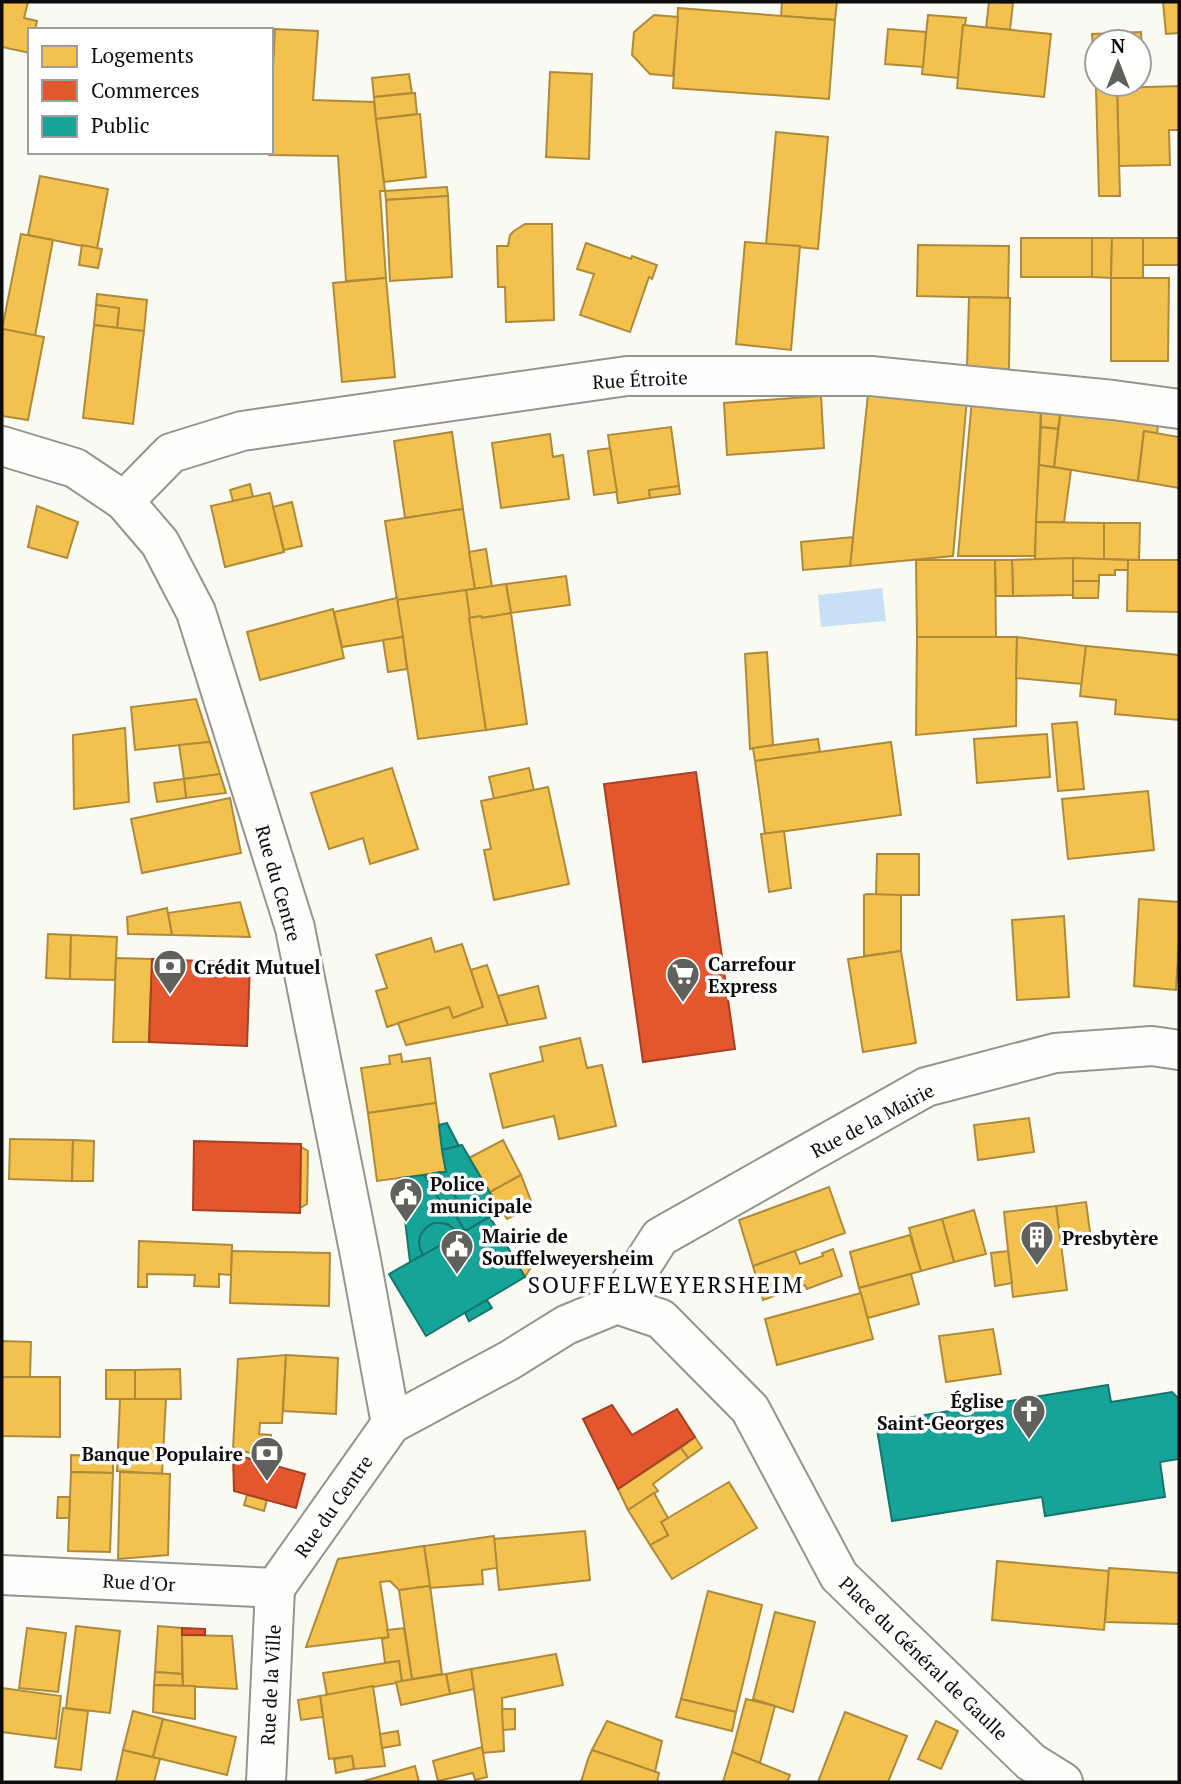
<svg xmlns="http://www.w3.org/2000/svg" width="1181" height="1784" font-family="'PT Serif',serif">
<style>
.water{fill:#c7e0f6}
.homes{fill:#f2c14e;stroke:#ad8b3a;stroke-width:2}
.shops{fill:#e4572e;stroke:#a44124;stroke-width:2}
.public{fill:#17a398;stroke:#14766e;stroke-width:2}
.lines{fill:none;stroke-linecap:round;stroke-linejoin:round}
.minor-casing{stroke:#949490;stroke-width:42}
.minor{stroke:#fefefd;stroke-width:38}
.labels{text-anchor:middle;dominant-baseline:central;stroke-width:7;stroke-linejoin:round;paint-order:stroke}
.street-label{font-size:19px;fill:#0d0d0d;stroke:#fff}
.poi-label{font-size:19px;font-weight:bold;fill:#0d0d0d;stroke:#fff;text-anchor:start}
.quarter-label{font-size:23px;letter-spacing:2px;fill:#0d0d0d;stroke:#fff}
</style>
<rect width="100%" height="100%" fill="#fbfaf2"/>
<polygon class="water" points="882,588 886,621 821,627 818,595"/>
<g class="homes">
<polygon points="2,2 28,2 24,18 37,21 35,30 30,30 30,53 2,47"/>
<polygon points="782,2 837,2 835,20 781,16"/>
<polygon points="989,2 1013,3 1010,30 986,28"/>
<polygon points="1163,2 1179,2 1179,33 1166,34"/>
<polygon points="678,8 835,20 829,99 673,88"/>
<polygon points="654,15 678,17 673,76 650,74 632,55 634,32"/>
<polygon points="928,15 966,18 965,25 963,25 958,78 922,74"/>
<polygon points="963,25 1051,34 1044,97 957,88"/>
<polygon points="275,29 318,31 313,100 374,102 385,191 380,191 386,278 346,281 338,156 269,155 269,152 271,152 271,108"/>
<polygon points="888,29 926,32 923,67 885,64"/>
<polygon points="1141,32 1143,64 1139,64 1139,42 1097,42 1097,66 1094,66 1092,34"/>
<polygon points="550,72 592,74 589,159 546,157"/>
<polygon points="409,74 412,93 374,97 372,78"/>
<polygon points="1179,86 1179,130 1169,130 1170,165 1119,166 1117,88"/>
<polygon points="1096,88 1117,88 1120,196 1099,196"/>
<polygon points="415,93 417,114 376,119 374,97"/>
<polygon points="420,114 426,177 384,182 376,119"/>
<polygon points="776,132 828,137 818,249 766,244"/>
<polygon points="40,176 108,189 97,249 28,235"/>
<polygon points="447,187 448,196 386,200 385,191"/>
<polygon points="448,196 452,277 390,281 386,200"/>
<polygon points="525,224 552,224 554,320 506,322 505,287 498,287 497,246 508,246 510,235 514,231"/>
<polygon points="21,234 53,240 35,336 2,329"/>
<rect x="1021" y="238" width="71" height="39"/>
<polygon points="1092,238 1112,238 1111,278 1092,277"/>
<polygon points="1112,238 1143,238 1143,278 1111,278"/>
<rect x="1143" y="238" width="36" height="27"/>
<polygon points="745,242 800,246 791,350 736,344"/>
<polygon points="586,243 631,259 632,256 657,265 652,279 649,277 630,332 580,315 594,274 577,269"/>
<polygon points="82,245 102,249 98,268 79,265"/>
<polygon points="918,245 1009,246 1008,298 917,296"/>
<polygon points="386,278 395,377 342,382 333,283"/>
<polygon points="1111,278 1169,278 1168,361 1111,361"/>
<polygon points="97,294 147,300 144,331 117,328 119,308 96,305"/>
<polygon points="969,297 1010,298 1009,369 967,368"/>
<polygon points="96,305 119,308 117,328 94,325"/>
<polygon points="94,325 144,331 133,424 83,418"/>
<polygon points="3,329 44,337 28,420 2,416 2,338"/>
<polygon points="868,394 967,399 953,556 850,566"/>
<polygon points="821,396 824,448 727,455 724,403"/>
<polygon points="972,399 1041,406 1035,556 958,556"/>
<polygon points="1041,406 1061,409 1058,429 1041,427"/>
<polygon points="1061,409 1158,424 1157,434 1144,431 1138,481 1054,467"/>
<polygon points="671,427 679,486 649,490 650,498 618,503 608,435"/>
<polygon points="1041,427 1058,429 1054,467 1039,465"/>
<polygon points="1144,431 1179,437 1179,488 1138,481"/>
<polygon points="452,432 463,509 405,518 394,441"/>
<polygon points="550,434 553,457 563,455 569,499 501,508 492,443"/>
<polygon points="610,448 617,492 594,495 588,451"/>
<polygon points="1039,465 1071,470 1064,522 1036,522"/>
<polygon points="250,484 253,497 233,501 230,490"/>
<polygon points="679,486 680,494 650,498 649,490"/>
<polygon points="270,493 284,552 225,567 211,506"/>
<polygon points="292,502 302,546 284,550 273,507"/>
<polygon points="37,506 78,522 67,558 28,547"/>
<polygon points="463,509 475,589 397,600 385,521"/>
<polygon points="1036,522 1104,523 1104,559 1035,559"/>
<polygon points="1104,523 1140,523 1139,560 1104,559"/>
<polygon points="853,537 850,566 803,570 801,542"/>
<polygon points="486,549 492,587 475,589 469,552"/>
<polygon points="1073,558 1128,560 1128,570 1115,570 1115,575 1099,575 1099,581 1073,581"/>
<polygon points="1073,558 1073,595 1013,596 1012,560"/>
<polygon points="916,560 995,560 996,637 917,637"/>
<polygon points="995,560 1012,560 1013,596 996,596"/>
<polygon points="1128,560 1179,560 1179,612 1127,611"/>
<polygon points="566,576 570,605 511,613 506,584"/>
<polygon points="1073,581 1099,581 1098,598 1073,598"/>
<polygon points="506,584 511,613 482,618 481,616 469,618 466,590"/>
<polygon points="466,590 486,730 418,739 397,600"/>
<polygon points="397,598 403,637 342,647 334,612"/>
<polygon points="333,609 344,658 260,680 247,632"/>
<polygon points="511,613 527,724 486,730 469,618 481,616 482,618"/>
<polygon points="403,637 407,669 388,672 383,640"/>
<polygon points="917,637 1017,637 1016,726 916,735"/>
<polygon points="1017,637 1086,646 1082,684 1016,678"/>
<polygon points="1086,646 1179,655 1179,720 1115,714 1116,700 1080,696"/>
<polygon points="767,652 773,745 750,749 745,654"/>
<polygon points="196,699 210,742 135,750 131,707"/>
<polygon points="1077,722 1084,789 1058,791 1052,724"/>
<polygon points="125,728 129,802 74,809 73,735"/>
<polygon points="1047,734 1050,777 977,783 974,739"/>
<polygon points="818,739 820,752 755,761 753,748"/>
<polygon points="210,742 220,774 184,779 179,745"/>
<polygon points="891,742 901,815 765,834 755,761"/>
<polygon points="392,768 418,849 370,864 363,838 329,849 311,793"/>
<polygon points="529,768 534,791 494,799 489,777"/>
<polygon points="220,774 226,793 186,798 184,779"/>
<polygon points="184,779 186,798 157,802 154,783"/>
<polygon points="548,787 569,884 494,900 484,850 491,849 481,801"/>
<polygon points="1148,791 1154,850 1068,859 1062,799"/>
<polygon points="230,798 241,853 142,873 131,819"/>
<polygon points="784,831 791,888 769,892 761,834"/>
<polygon points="877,854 919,854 919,895 876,895"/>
<polygon points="867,894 901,895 901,951 864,956 864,895"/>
<polygon points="1139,899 1179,902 1179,939 1176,990 1134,986"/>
<polygon points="240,902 250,937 172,935 168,913"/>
<polygon points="167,908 172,935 128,934 127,917"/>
<polygon points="1064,916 1069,997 1017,1000 1012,920"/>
<polygon points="48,934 71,935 70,979 46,978"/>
<polygon points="71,935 117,937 115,980 70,979"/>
<polygon points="431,938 435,952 462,944 483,1007 453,1018 449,1007 387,1027 376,991 387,988 376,955"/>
<polygon points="901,951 916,1043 863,1052 848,959"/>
<polygon points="116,958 152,959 149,1042 113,1042"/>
<polygon points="487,965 508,1025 406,1045 398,1023 449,1007 453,1018 483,1007 471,970"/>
<polygon points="538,986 546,1018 508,1025 498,996"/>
<polygon points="580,1038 587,1068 602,1065 616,1126 559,1139 554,1116 503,1128 490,1074 543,1061 540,1047"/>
<polygon points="401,1054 402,1062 430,1058 436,1103 368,1113 361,1068 390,1064 389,1056"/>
<polygon points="436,1103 446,1172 377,1181 368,1113"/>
<polygon points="1029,1118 1034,1152 978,1160 974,1125"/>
<polygon points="10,1139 73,1140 72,1181 9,1179"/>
<polygon points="73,1140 94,1141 93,1181 72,1181"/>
<polygon points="503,1140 521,1175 490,1192 469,1158"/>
<polygon points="301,1147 308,1151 307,1204 300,1208"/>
<polygon points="521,1175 533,1206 507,1219 490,1192"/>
<polygon points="829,1187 845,1233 753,1266 739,1220"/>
<polygon points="1086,1202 1090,1232 1060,1236 1056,1206"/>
<polygon points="1056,1206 1067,1290 1013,1297 1004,1212"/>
<polygon points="974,1210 986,1254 954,1262 942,1219"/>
<polygon points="942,1219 954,1262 921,1271 909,1228"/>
<polygon points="910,1235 921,1271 859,1288 850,1252"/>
<polygon points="139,1241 232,1245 231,1275 219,1274 219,1287 194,1286 195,1275 147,1274 147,1287 138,1287"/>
<polygon points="833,1249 842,1276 807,1289 805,1285 763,1300 753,1266 795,1251 800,1264 823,1256 822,1253"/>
<polygon points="232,1251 330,1253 329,1306 230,1303"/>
<polygon points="1008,1251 1012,1283 995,1286 991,1253"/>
<polygon points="526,1258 534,1262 525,1277 520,1269"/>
<polygon points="911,1274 919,1304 868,1318 859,1288"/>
<polygon points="861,1293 873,1339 777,1365 765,1319"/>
<polygon points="993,1329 1001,1374 946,1382 939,1336"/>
<polygon points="2,1341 31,1342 30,1377 2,1377"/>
<polygon points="286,1355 282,1423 260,1423 259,1434 271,1435 270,1459 233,1448 238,1359"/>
<polygon points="286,1355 338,1358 336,1414 283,1411"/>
<polygon points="180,1369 181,1399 135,1399 135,1370"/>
<rect x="106" y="1370" width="29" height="29"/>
<polygon points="2,1377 60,1377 60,1437 2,1436"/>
<polygon points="120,1399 166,1399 162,1474 117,1471"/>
<polygon points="695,1437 702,1448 688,1458 681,1448"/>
<polygon points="681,1448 688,1458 653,1484 658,1491 628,1510 618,1489"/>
<polygon points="71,1455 113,1456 113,1473 71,1472"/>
<polygon points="71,1472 113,1473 110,1552 68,1551"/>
<polygon points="120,1472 170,1474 168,1555 118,1559"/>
<polygon points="729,1482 757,1528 672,1579 650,1545 668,1535 661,1522"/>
<polygon points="654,1493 668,1518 661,1522 668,1535 650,1545 628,1510"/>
<polygon points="247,1495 267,1500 264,1511 244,1505"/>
<polygon points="58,1497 70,1497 69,1518 57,1518"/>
<polygon points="585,1531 590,1580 499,1590 494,1539"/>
<polygon points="494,1536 497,1568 482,1570 483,1584 430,1588 424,1546"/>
<polygon points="424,1546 430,1586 399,1590 390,1581 380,1582 389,1637 306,1647 338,1559"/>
<polygon points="997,1561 1109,1571 1104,1630 992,1620"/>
<polygon points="1109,1568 1179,1573 1179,1624 1105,1622"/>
<polygon points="430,1586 442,1674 412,1679 399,1590"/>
<polygon points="708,1591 762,1605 736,1712 681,1699"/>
<polygon points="775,1612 815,1622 793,1712 753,1699"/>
<polygon points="76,1626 120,1631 110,1713 66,1708"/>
<polygon points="158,1626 182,1628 182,1674 155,1672"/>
<polygon points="27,1628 66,1633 58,1692 19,1688"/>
<polygon points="404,1628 412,1679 402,1682 399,1661 385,1663 382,1639 389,1637 387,1630"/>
<polygon points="182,1635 232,1636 237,1689 183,1686"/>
<polygon points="556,1654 563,1685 502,1698 504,1751 483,1753 471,1669"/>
<polygon points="399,1661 402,1682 327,1695 323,1673"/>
<polygon points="471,1669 474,1689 450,1694 446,1674"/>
<polygon points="155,1672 182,1674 183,1686 154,1685"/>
<polygon points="446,1674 450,1694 401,1705 396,1682"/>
<polygon points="154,1685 195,1686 195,1719 153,1712"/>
<polygon points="373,1686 385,1766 354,1769 352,1756 329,1759 320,1696"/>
<polygon points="2,1688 61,1696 56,1739 2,1732"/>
<polygon points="320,1696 323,1717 301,1720 298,1700"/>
<polygon points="681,1699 736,1712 732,1731 676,1717"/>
<polygon points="746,1699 775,1706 760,1763 732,1752"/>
<polygon points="63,1708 88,1711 81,1770 55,1767"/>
<polygon points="502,1709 515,1709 515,1729 503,1730"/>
<polygon points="133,1711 163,1719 153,1757 123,1750"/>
<polygon points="845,1712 907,1736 888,1782 818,1782"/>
<polygon points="163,1719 236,1737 227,1775 153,1757"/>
<polygon points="607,1721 662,1741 655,1772 592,1750"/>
<polygon points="936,1721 958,1731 941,1769 918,1759"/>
<polygon points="398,1731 400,1745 382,1748 380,1734"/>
<polygon points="482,1747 487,1777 475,1780 473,1773 438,1781 433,1761"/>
<polygon points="123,1750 160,1759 154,1782 116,1782"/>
<polygon points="592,1750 659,1773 657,1782 581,1782 588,1759"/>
<polygon points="732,1752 790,1775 787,1782 723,1782"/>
<polygon points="352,1756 354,1769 336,1773 334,1759"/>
<polygon points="415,1766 419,1782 361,1782"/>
</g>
<g class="shops">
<polygon points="696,772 735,1049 643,1062 604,784"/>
<polygon points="152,959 250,963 247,1046 149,1042"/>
<polygon points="194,1141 301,1144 300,1213 193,1210"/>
<polygon points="612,1405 632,1435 677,1409 695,1437 618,1489 583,1419"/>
<polygon points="233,1454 305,1474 296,1508 234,1491"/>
<polygon points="182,1628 205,1629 205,1635 182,1635"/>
</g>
<g class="public">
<polygon points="447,1123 459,1146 442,1150 439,1125"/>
<polygon points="462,1145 491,1195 464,1211 440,1172 446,1172 442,1150"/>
<polygon points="440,1172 464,1211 491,1195 501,1210 465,1231 454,1213 449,1216 424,1175"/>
<polygon points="424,1175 449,1216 454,1213 465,1231 458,1235 455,1230 449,1225 442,1223 434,1223 427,1227 421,1234 419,1241 420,1248 423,1255 410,1262 400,1178"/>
<polygon points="490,1217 525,1277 426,1336 389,1274"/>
<polygon points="434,1223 442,1223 449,1225 455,1230 458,1235 423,1255 420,1248 419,1241 421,1234 427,1227"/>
<polygon points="487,1300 492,1308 469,1321 465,1313"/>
<polygon points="1108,1385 1111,1402 1172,1392 1179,1399 1179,1459 1160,1462 1165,1497 1045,1516 1042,1497 892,1521 876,1423"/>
</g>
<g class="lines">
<defs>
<g id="minor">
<polyline points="2,446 75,468 124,501 160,543 196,612 295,928 360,1255 391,1424"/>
<polyline points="124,501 171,453 242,431 627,376 871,376 1113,400 1179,409"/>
<polyline points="617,1304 661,1319 750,1409 839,1576 1031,1762 1063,1782"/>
<polyline points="617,1304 660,1237 926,1087 1055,1053 1152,1046 1179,1050"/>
<polyline points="2,1575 275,1588"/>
<polyline points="275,1588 391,1424 510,1360 566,1325 617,1304"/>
<polyline points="266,1782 275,1588"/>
</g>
</defs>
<use href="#minor" class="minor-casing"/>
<use href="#minor" class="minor"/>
</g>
<defs>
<symbol id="bank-pin" viewBox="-11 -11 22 30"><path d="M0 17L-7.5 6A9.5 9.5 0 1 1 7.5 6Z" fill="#60605d" stroke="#fff"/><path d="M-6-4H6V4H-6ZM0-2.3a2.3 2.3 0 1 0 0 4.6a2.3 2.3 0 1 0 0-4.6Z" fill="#fff"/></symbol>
<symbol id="supermarket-pin" viewBox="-11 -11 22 30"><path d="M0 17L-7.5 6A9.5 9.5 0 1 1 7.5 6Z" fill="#60605d" stroke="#fff"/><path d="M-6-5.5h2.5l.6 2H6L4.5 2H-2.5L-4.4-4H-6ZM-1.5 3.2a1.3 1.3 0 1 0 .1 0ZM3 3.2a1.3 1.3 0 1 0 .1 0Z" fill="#fff"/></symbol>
<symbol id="civic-pin" viewBox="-11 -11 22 30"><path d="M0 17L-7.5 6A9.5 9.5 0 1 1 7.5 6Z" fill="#60605d" stroke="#fff"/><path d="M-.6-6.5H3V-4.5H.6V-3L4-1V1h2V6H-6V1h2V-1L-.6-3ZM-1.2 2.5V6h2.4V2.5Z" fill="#fff"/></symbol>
<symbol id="building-pin" viewBox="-11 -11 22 30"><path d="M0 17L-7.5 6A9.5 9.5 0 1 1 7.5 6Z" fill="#60605d" stroke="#fff"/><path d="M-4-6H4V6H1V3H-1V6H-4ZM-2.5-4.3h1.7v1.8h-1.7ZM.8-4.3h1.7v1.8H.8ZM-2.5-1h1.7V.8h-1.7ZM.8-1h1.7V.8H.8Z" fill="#fff"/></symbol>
<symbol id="church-pin" viewBox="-11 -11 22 30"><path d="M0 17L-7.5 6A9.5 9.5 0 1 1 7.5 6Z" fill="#60605d" stroke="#fff"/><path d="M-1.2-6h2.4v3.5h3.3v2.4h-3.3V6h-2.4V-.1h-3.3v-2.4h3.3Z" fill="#fff"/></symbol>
</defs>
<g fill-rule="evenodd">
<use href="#bank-pin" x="151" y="947" width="38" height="52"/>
<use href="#supermarket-pin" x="664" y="955" width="38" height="52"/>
<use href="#civic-pin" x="387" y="1175" width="38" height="52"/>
<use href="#building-pin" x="1018" y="1218" width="38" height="52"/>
<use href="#civic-pin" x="438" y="1227" width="38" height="52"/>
<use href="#church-pin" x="1010" y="1392" width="38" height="52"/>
<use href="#bank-pin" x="248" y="1434" width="38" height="52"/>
</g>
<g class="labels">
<g class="street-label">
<text transform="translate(640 379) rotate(-3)">Rue Étroite</text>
<text transform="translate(279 883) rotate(74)">Rue du Centre</text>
<text transform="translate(872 1120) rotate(-28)">Rue de la Mairie</text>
<text transform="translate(333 1506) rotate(-55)">Rue du Centre</text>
<text transform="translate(139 1582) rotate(3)">Rue d'Or</text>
<text transform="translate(924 1658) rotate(44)">Place du Général de Gaulle</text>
<text transform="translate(270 1685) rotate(-87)">Rue de la Ville</text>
</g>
<g class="poi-label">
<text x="708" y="963">Carrefour<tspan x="708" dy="22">Express</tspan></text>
<text x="194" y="966">Crédit Mutuel</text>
<text x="430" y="1183">Police<tspan x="430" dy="22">municipale</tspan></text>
<text x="482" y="1235">Mairie de<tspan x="482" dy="22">Souffelweyersheim</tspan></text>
<text x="1062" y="1237">Presbytère</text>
<text x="1004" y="1400" text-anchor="end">Église<tspan x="1004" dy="22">Saint-Georges</tspan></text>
<text x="243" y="1453" text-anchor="end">Banque Populaire</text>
</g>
<g class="quarter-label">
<text x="666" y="1284">SOUFFELWEYERSHEIM</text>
</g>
</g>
<rect width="1181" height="1784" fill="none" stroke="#0d0d0d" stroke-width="7"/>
<rect x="28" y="28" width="245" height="126" fill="#ffffff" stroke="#9e9e9e" stroke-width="2"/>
<rect x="42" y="46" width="35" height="21" fill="#f2c14e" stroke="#9e9e9e" stroke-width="2"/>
<text x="91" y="63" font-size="21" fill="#0d0d0d">Logements</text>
<rect x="42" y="80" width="35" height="21" fill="#e4572e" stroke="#9e9e9e" stroke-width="2"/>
<text x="91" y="98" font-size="21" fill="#0d0d0d">Commerces</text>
<rect x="42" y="116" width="35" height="21" fill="#17a398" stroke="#9e9e9e" stroke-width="2"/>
<text x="91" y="133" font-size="21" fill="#0d0d0d">Public</text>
<g transform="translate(1118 63)"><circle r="33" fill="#ffffff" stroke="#9e9e9e" stroke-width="2"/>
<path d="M0-5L12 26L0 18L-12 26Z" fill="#60605d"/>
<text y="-10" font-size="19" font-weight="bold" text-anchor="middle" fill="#0d0d0d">N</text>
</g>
</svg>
